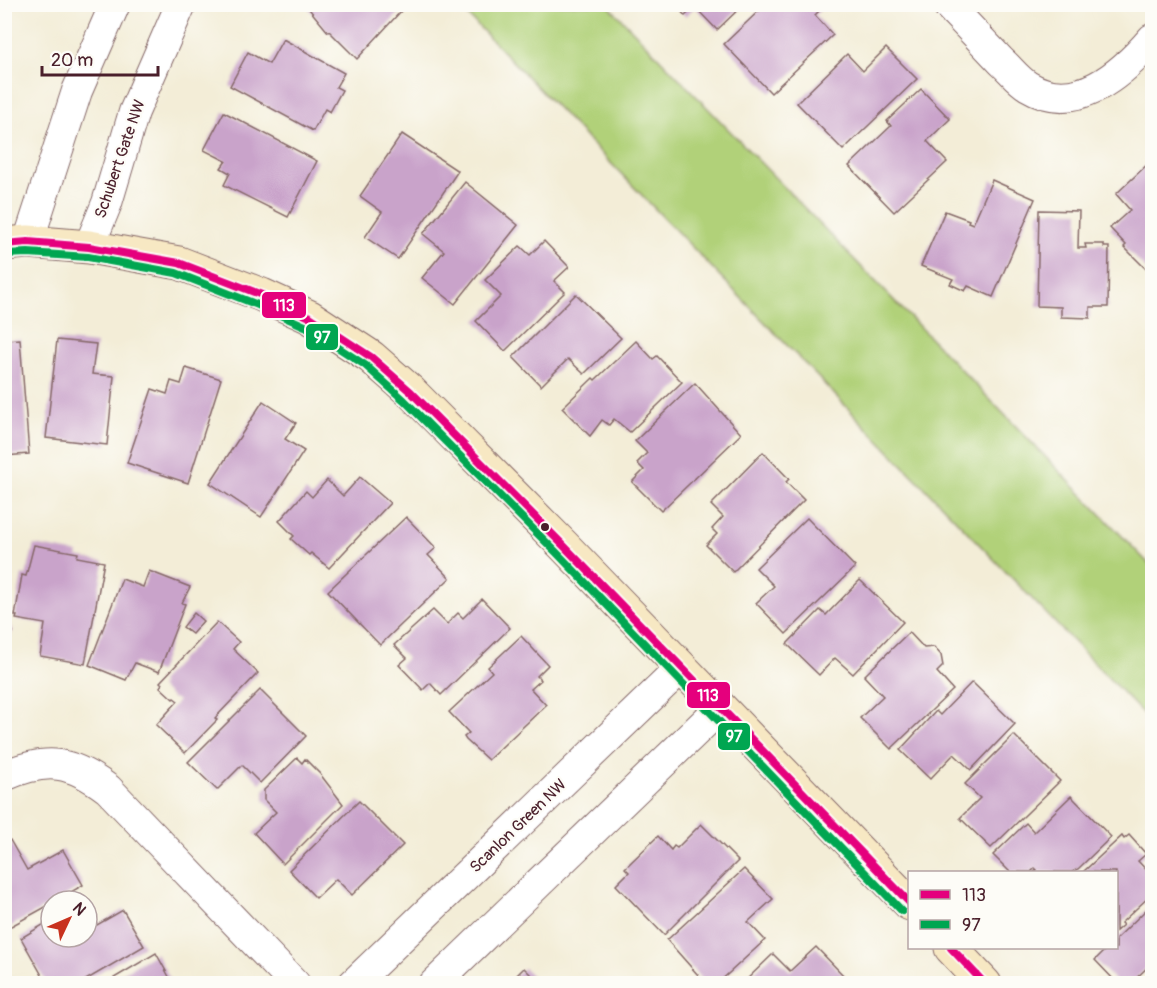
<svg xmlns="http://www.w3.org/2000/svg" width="1157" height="988" font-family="Pangolin,sans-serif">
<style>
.green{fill:#b1d179;stroke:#7e7852;stroke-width:1.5}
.building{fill:#c9a3ca}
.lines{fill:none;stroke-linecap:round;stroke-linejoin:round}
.street-casing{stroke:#856767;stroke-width:32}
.secondary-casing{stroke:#856767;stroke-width:35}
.street{stroke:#fff;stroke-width:30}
.secondary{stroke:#f7e8c3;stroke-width:33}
.bus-1-casing{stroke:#fdfcf7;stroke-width:12}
.bus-2-casing{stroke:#fdfcf7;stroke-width:12}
.bus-1{stroke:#e5007d;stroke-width:8}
.bus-2{stroke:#00a651;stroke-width:8}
.bus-dot{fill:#4a1f2b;stroke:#fdfcf7;stroke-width:2}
.labels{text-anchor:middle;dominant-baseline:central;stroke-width:4.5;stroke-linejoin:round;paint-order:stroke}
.street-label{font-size:16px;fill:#4a1f2b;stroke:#fdfcf7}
.line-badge{stroke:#fdfcf7;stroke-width:2}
.badge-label{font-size:16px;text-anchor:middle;font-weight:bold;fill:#fff}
</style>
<rect width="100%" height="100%" fill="#fdfcf7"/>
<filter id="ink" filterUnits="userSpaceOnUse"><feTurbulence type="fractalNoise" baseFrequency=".0167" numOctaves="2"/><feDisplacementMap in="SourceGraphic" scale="12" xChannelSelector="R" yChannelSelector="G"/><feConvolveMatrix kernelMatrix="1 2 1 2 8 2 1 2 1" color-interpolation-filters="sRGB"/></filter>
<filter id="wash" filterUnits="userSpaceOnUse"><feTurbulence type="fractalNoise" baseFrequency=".008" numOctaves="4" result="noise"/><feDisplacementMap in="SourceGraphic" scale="24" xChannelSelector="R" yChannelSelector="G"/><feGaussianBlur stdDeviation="1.35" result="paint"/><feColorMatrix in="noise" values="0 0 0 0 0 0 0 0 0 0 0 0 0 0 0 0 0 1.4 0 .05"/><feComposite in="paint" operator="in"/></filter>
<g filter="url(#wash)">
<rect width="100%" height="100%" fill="#f3edd7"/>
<polygon class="green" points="458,5 608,5 1152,567 1152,723"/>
<g id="blocks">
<g class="building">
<polygon points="305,4 397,4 402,10 357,59 329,31 328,32"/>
<polygon points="675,4 744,4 717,30 695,7 685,16"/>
<polygon points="766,4 826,4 815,15 833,35 771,93 724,44"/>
<polygon points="283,39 344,73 336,87 342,90 330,112 325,109 313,131 230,86 248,52 269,64"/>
<polygon points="886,48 917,79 843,150 797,103 847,54 863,71"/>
<polygon points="921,89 950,119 927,141 947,162 894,212 849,166 891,126 887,121"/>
<polygon points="224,112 317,161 288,217 224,185 230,173 221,168 226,161 204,150"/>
<polygon points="402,134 458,171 398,259 365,237 382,212 360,196"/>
<polygon points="1151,161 1152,163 1152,275 1124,247 1126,245 1110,228 1130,210 1116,194"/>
<polygon points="992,180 1035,199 993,297 968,286 965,291 950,284 953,279 921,266 945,211 969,220 968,222 973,224"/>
<polygon points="465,182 518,225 455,304 422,278 444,251 423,234"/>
<polygon points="1039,210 1079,211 1078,248 1086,248 1085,244 1104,244 1104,247 1109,247 1108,307 1090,307 1090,318 1061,317 1061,307 1037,306"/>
<polygon points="544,241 569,267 554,281 565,292 505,351 476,321 501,296 485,280 520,246 530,255"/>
<polygon points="576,294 621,338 584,374 568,359 541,386 513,357"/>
<polygon points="20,339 29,454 4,456 4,340"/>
<polygon points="57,340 96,344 92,374 114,376 107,445 46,438"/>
<polygon points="636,341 653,359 657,356 682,382 630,432 614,419 609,425 602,420 590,436 562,408 593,378 595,380"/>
<polygon points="186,368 221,379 188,483 127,463 152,389 167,394 171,381 181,384"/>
<polygon points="695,383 741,434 661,511 632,482 644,470 637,463 647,453 635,441"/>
<polygon points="263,401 296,423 285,439 304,451 261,517 210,483"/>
<polygon points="763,452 789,479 786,482 804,500 733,572 706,545 717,534 712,529 723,517 711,505"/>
<polygon points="360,477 390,503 329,568 311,553 309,555 291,539 294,536 279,521 306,491 312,497 327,480 343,496"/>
<polygon points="406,517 436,548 428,555 450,578 380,645 328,591"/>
<polygon points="807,518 855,567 786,634 756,603 774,586 756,568"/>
<polygon points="34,545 78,553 77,557 104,562 85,664 40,656 45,624 16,619 17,616 15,616 22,575 26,576"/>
<polygon points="149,571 190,587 182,603 185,604 159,672 135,663 126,680 89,665 122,579 143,587"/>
<polygon points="860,580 903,622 853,674 835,658 819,675 787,644 820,610 826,615"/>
<polygon points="482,599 510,628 441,695 430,683 423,690 399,665 407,658 394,645 433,610 447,624 458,613 463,618"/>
<polygon points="194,613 203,621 192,634 183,627"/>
<polygon points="5,616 13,632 10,634 11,637 5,640"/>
<polygon points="217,622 239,642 233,649 258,673 215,718 217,720 185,753 156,725 178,701 174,698 173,699 160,687 162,684 160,682"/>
<polygon points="909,632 924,648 934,647 941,655 943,666 937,672 953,690 891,749 860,718 883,696 864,676"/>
<polygon points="521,636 548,665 537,676 541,680 531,689 546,705 488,760 466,740 464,737 469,733 449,712 492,672 488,667"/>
<polygon points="972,682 1015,724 971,770 954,754 930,779 900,750 936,711 940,715"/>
<polygon points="260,690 306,736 260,783 242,765 217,790 188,762"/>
<polygon points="1014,735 1060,781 991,848 960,818 980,798 965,784"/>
<polygon points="297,758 302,763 305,759 320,774 343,804 283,864 254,833 276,812 264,800 264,790"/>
<polygon points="1071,796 1111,837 1078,869 1072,872 1034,872 1037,870 1035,868 1031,872 1010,872 993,855 1026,823 1034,832"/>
<polygon points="359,801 403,845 352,895 336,879 316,898 289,870"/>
<polygon points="701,824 738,861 664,935 616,885 629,872 625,868 658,836 671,850 674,846 677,848"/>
<polygon points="1129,835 1146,854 1138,861 1152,876 1152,894 1121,923 1123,925 1116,931 1116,872 1083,872 1122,836 1124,839"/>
<polygon points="10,840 27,870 63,850 83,885 56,901 51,901 51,904 4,930 4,844"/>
<polygon points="744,869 773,899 748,922 765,940 717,984 706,984 667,940"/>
<polygon points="1152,904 1152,966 1151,964 1130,984 1118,984 1095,960 1107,948 1116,948 1116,939"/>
<polygon points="87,907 97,925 123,910 144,946 79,984 47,984 21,938 51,920 51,937 87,937"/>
<polygon points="816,947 845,977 838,984 742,984 773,954 790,971"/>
<polygon points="156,953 173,984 104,984"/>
<polygon points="524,968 540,984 508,984"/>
</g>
</g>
</g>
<g filter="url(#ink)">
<use href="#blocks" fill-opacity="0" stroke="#856767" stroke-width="1.5"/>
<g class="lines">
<defs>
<g id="street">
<path d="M947,4C965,23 983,42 1001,61C1010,69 1018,80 1028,86C1076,115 1122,74 1152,39"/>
<polyline points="28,242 77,91 115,4"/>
<polyline points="89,247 107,203 134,112 181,4"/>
<path d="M4,776C48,757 71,761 108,789L295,984"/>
<polyline points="353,984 682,667"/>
<polyline points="434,984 721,707"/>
</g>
<g id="secondary">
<polyline points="4,244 28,242 89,247 179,263 262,295 310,317 371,357 411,392 563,545 910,904"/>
<polyline points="951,948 985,984"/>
</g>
</defs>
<use href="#street" class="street-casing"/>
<use href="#secondary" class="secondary-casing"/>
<use href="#street" class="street"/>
<use href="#secondary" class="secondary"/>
<defs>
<g id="bus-1">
<polyline points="4,244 28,242 89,247 179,263 262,295 310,317 371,357 411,392 563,545 910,903"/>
<polyline points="951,948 985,984"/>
</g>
<polyline id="bus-2" points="5,254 28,253 88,257 176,273 258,305 305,326 365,365 404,400 556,552 902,911"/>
</defs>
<use href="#bus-1" class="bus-1-casing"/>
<use href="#bus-2" class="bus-2-casing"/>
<use href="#bus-1" class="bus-1"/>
<use href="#bus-2" class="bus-2"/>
</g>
</g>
<circle class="bus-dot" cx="545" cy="527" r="5"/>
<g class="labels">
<g class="street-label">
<text transform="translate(120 159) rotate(-71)">Schubert Gate NW</text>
<text transform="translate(518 826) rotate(-44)">Scanlon Green NW</text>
</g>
</g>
<g class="line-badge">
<rect x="261" y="291" width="46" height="28" rx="6" fill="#e5007d"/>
<rect x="305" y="323" width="34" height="28" rx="6" fill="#00a651"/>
<rect x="686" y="681" width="45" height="28" rx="6" fill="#e5007d"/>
<rect x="717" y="722" width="34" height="29" rx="6" fill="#00a651"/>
</g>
<g class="badge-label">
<text x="284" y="311">113</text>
<text x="322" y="343">97</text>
<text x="708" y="701">113</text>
<text x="734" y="742">97</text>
</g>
<rect width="1157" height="988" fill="none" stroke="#fdfcf7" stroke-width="24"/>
<rect x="908" y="871" width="210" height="78" fill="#fdfcf7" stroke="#b5a4a5" stroke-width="1.5"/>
<rect x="920" y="890" width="30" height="9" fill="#e5007d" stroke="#b5a4a5" stroke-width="1.5"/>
<text x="962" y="901" font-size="18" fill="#4a1f2b">113</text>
<rect x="920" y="920" width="30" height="9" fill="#00a651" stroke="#b5a4a5" stroke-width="1.5"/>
<text x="962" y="931" font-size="18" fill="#4a1f2b">97</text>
<g transform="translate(69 919) rotate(46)"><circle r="28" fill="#fdfcf7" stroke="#b5a4a5" stroke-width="1.5"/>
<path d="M0-4.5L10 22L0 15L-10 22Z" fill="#c8321e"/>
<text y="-9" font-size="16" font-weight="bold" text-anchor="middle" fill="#4a1f2b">N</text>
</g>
<path d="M42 66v9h116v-9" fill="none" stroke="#4a1f2b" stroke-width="3"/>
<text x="51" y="66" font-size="18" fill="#4a1f2b" stroke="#fdfcf7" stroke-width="4.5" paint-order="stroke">20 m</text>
</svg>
